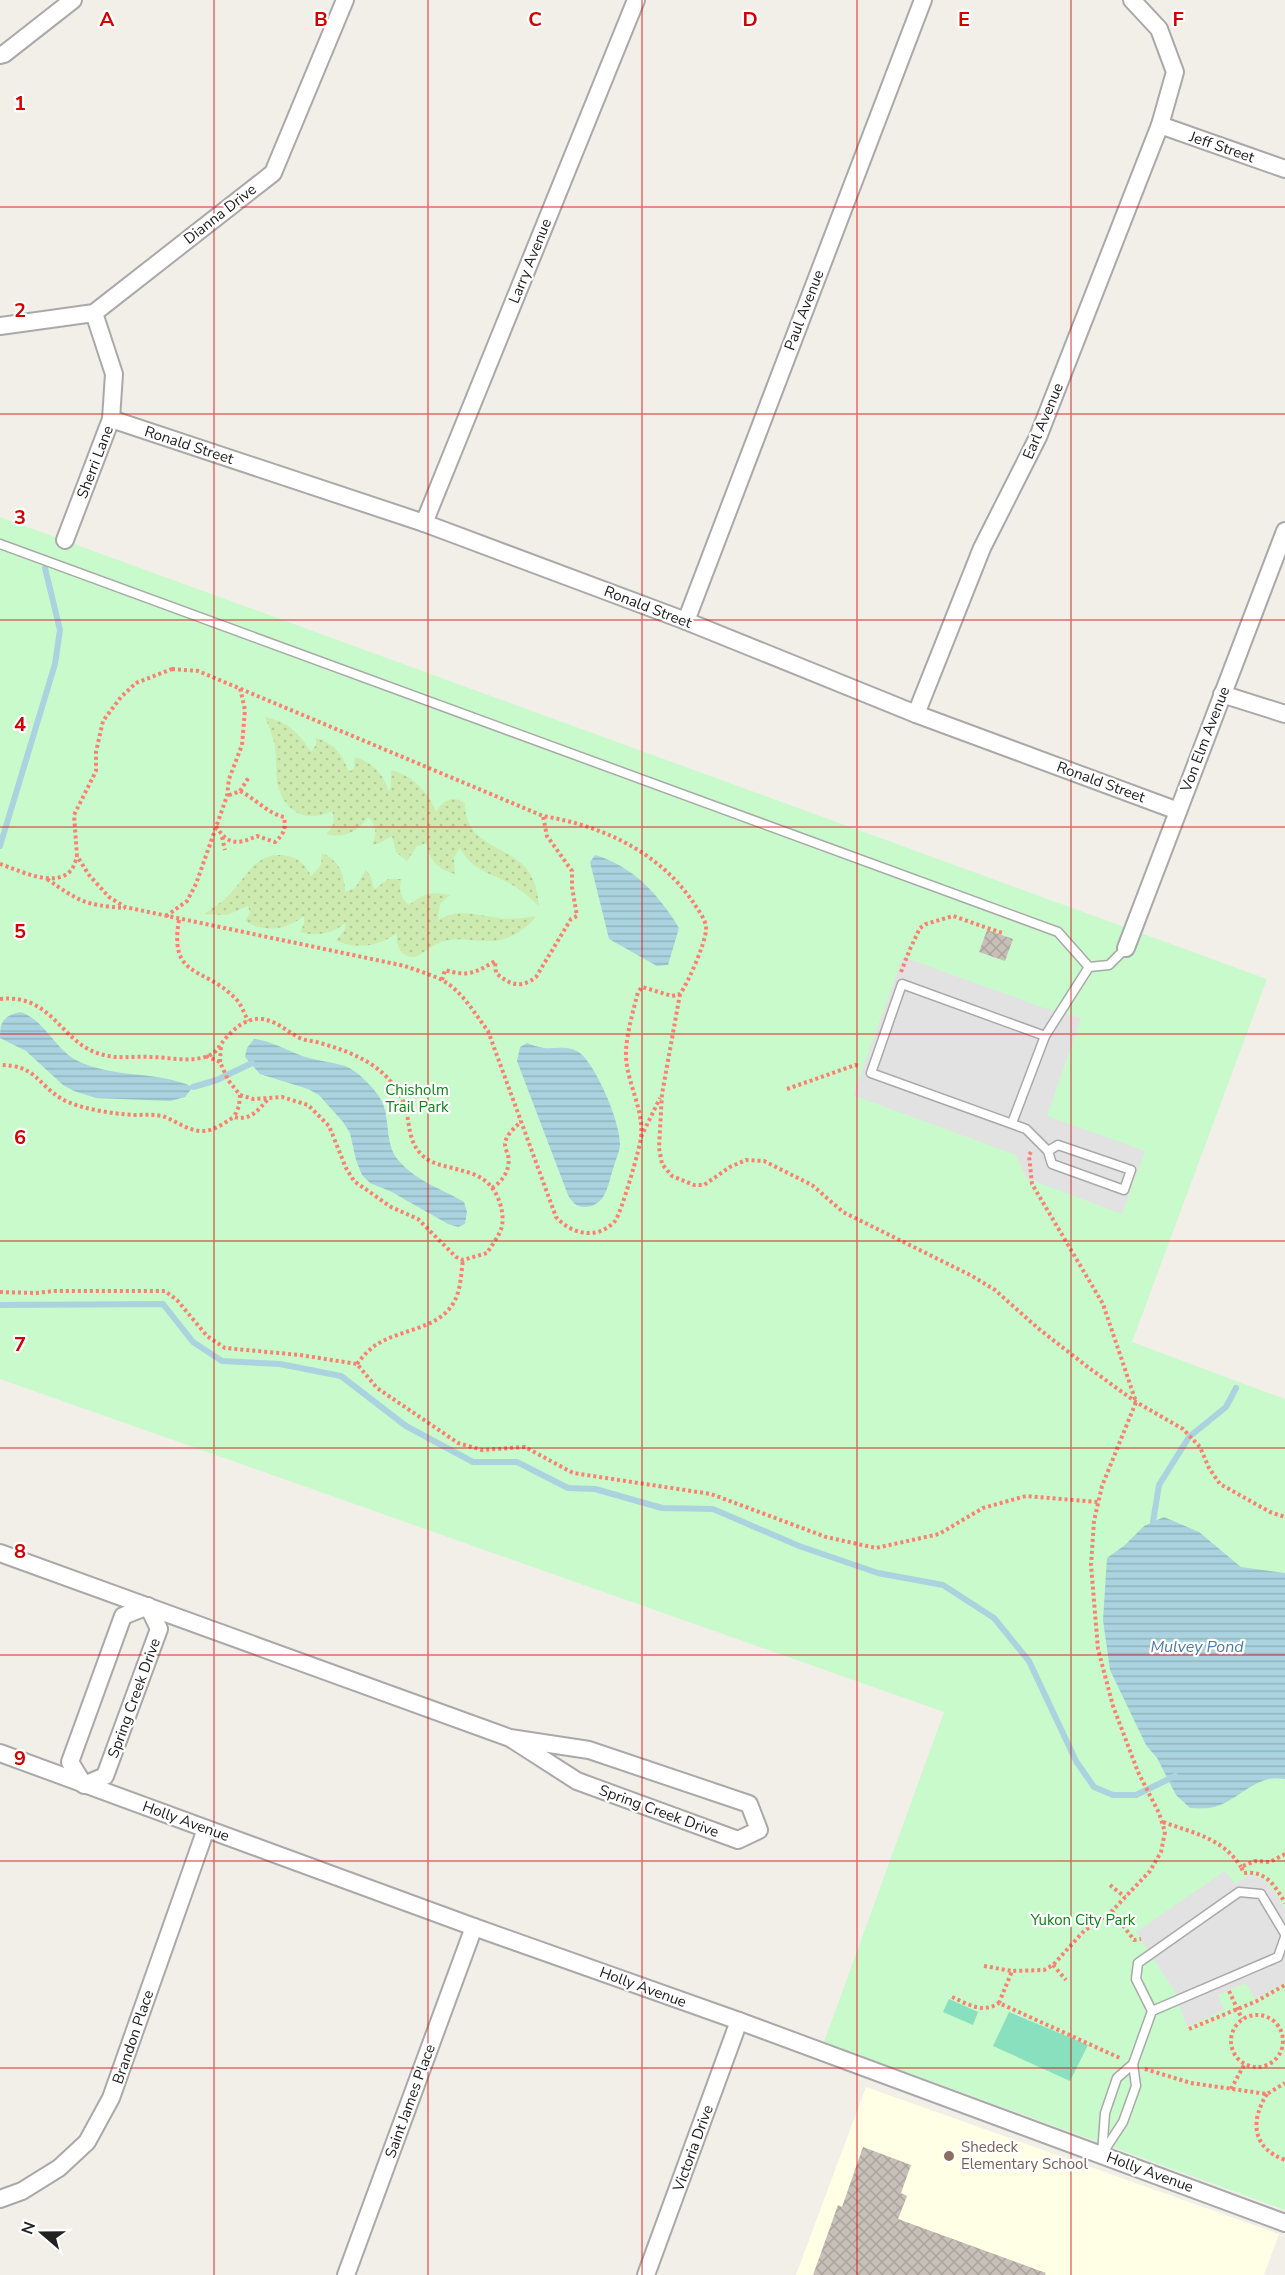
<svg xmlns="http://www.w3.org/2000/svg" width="1285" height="2275" font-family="'Nunito Sans',sans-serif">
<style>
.education{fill:#ffffe5}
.park{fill:#c8facc}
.garden{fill:url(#garden-dots)}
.pitch{fill:#88e0be}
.parking{fill:#e2e2e2}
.water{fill:url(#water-rules)}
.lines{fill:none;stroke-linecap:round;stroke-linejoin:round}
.stream{stroke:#aad3df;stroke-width:6}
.building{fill:url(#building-cross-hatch)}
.service-casing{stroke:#a9a9a9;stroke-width:11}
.minor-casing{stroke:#a9a9a9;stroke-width:20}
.path{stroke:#fa8072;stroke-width:4;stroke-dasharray:3 3;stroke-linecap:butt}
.service{stroke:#fff;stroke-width:8}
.minor{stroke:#fff;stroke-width:16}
.grid{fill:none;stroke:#d40000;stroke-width:1.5;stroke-opacity:0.55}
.education-dot{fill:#8d6e63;stroke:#fff;stroke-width:2}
.labels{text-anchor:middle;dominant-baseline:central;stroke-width:4.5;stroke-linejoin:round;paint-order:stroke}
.street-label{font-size:15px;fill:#222;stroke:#fff}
.park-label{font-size:15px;fill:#0c8416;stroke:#fff}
.education-label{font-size:15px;fill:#785e54;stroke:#fff;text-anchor:start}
.water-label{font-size:16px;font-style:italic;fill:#4a7aab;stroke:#fff}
.grid-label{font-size:20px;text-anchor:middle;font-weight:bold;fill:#d40000;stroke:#fff;stroke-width:4.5;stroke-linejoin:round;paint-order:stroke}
</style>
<defs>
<pattern id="garden-dots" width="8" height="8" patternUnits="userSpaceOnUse" patternTransform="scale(1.5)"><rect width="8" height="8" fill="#cdebb0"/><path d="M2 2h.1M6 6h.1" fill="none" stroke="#b0c997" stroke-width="1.8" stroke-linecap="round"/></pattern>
<pattern id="water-rules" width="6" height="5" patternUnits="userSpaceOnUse" patternTransform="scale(1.5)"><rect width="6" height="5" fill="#aad3df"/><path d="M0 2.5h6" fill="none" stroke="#92b5bf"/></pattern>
<pattern id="building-cross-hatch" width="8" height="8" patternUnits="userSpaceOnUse" patternTransform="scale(1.5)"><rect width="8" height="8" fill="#c7bfb8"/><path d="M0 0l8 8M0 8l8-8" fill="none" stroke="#aba49e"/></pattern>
</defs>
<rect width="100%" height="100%" fill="#f2efe9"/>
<polygon class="education" points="866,2087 1279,2234 1264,2275 796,2275"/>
<polygon class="park" points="0,517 1267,979 1132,1342 1285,1399 1285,2210 824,2042 944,1712 0,1379"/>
<g class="garden">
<path d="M265,717C287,721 300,734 311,752L316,745V738C334,743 342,754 348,770L351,771L354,768L355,757C373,763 383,773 389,792L391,786V770C413,776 428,791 436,812C443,800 452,795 465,803C464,841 500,845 522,864C534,874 538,891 539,906C530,898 520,889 509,883C489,873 471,869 460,848L454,858L455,874C438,870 429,860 427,843L417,846L407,861L396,852L392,836L380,843L372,845C377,835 377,825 368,817C359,831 344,839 326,834C334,827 335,820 332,811C308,823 285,813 278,786C275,774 277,761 275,748C274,738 269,727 265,717Z"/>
<path d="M322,853C339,861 345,874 345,892L355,888L366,870L371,877L374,890L388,879H402C398,889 401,898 409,905C423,893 431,891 450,895L440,904L438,920C459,908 476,915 498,918C511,920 523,918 536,916C528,929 506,942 490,941C473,941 460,937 444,941C432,944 419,958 412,957C399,956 396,944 397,933C379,947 357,949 336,941L345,929L346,922C334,934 316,937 300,932L304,924V916C287,930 264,933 245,921L250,913L248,906L227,915L204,914C212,908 220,904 227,897C246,879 256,849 288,856C300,859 306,865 311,876L321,865Z"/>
</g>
<g class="pitch">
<polygon points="949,1999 978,2012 973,2025 943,2012"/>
<polygon points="1009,2012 1088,2045 1070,2081 993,2046"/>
</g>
<g class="parking">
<polygon points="903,957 1044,1008 1081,1018 1047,1116 1145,1151 1122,1214 1026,1178 1016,1155 853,1095"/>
<polygon points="1225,1871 1235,1884 1251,1874 1264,1880 1275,1892 1285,1909 1285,1983 1255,1999 1246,1983 1218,1995 1224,2010 1187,2027 1174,1990 1136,1932"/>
</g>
<g class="water">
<path d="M595,855C633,866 659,895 679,928L668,965L657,966L609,939L590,862Z"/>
<path d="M20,1012C44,1019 54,1048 76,1060C112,1079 156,1070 193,1087L185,1097L170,1101L96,1098L74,1091L63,1085L26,1051L0,1038C0,1022 3,1016 20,1012Z"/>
<path d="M254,1039C272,1041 288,1051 305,1057C318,1061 332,1062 345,1066C358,1071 379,1092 383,1104C390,1122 385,1146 399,1161C416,1181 442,1189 464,1202L467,1212L465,1224L458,1227L448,1224L390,1191L370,1183L362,1175L356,1160L350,1133L343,1122L319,1095L308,1089L260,1074L245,1057L247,1048Z"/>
<path d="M527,1043C532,1045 538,1047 544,1048C557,1049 568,1045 580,1053C597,1067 620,1122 620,1144C620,1151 616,1159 614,1166C608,1183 607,1206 585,1207C576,1207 572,1202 568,1195L517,1061L520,1047Z"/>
<path d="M1164,1517L1199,1532L1241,1567L1285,1573V1779C1256,1773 1240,1800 1214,1807C1207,1809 1197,1808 1190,1808L1176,1795L1157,1758L1146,1745L1110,1670L1103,1620L1107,1558L1125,1545L1144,1526Z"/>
</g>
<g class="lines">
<g class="stream">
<polyline points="0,846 55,664 60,630 45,568"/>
<polyline points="193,1087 217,1080 252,1063"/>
<polyline points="0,1305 163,1304 193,1342 222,1361 280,1364 341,1376 406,1426 473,1462 517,1462 568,1488 595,1489 662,1508 713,1509 799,1546 878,1573 943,1585 994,1618 1029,1661 1076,1761 1094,1787 1113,1795 1136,1795 1175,1776"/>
<polyline points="1153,1522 1159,1485 1189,1437 1226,1407 1236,1388"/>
</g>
</g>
<g class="building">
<polygon points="987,930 1013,939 1005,961 979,952"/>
<polygon points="863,2147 911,2165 901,2193 907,2196 898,2219 1046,2273 1045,2275 813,2275 838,2205 842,2207"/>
</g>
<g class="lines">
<defs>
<g id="service">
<polyline points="0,544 1058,932 1089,967 1109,965 1126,948"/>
<polyline points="1045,1036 902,984 871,1073 1026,1129 1048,1151 1052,1164 1124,1190 1131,1170 1058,1145 1048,1151"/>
<polyline points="1012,1123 1045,1036 1089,967"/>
<polyline points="1152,2011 1278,1957 1285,1937"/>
<polyline points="1102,2154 1123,2122 1136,2086 1133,2064 1152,2011 1136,1979 1138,1963 1239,1892 1261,1894 1285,1934"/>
<polyline points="1102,2154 1105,2113 1117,2078 1133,2064"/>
</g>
<g id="minor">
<polyline points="0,55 4,54 73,0"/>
<polyline points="1160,125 1285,169"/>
<polyline points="0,326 94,313 273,173 345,0"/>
<polyline points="111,419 424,523 686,621 916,714 1178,811"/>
<polyline points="424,523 636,0"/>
<polyline points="65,540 111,419 114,374 94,313"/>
<polyline points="686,621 923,0"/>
<polyline points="1222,694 1285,714"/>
<polyline points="916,714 982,548 1038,437 1160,125 1175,72 1159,29 1132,0"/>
<polyline points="1126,948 1285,531"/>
<polyline points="0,1553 510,1738 589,1750 749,1804 759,1830 738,1840 577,1781 510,1738"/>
<polygon points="148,1606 159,1629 105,1776 84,1785 70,1762 123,1616"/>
<polyline points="0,1753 474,1927 739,2021 1285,2223"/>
<polyline points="0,2199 22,2191 59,2168 87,2142 111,2098 206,1829"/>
<polyline points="346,2275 474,1927"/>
<polyline points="646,2275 739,2021"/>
</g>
</defs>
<use href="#service" class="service-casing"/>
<use href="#minor" class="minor-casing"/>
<g class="path">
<path d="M172,669L198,671L543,816C602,826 658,851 693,902C698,910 707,920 706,931C704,946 689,981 680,994L672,996L642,987L638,992C633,1012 627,1032 626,1051C625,1081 644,1107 641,1137C640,1148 621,1214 615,1221C598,1240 572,1235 556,1217L488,1031C474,1013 462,990 440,979C429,974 416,970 405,966L125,907L109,897L89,875L77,856L74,815L96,771V752L103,721L121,697L136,683Z"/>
<polyline points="240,791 249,777"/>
<path d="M216,826C227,845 238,845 257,836L275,842C284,834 286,829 284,817C267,813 256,799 240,791L227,796"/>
<polyline points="222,837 225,850"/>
<path d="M0,864C19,870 56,890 72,869C74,866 76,860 77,856"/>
<path d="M47,879C80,902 85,905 125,908"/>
<polyline points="166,916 187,901 196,884 227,796 229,779 242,745 245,710 240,688"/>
<path d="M179,920C169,978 202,966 234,997C241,1003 244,1013 248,1021"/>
<polyline points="901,972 910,949 920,928 926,924 953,916 1002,933 1001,935"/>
<path d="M442,980L445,970C468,977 475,973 495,961L496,973C510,985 521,989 536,977L571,919L577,916L572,887V871L547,836L543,816"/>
<polyline points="680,994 662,1094 659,1148 662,1164 672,1176 694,1185 704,1185 730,1167 746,1160 764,1161 812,1185 843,1212 972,1276 995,1290 1039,1329 1089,1368 1136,1402 1183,1429 1200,1447 1209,1468 1220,1484 1270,1512 1285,1517"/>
<path d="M0,999C54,993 61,1046 104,1055C119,1059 134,1056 150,1057C170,1057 193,1064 212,1054C216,1052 218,1048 221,1044C230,1032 245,1017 262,1019C278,1021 288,1033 302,1039C308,1041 314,1041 320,1043C355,1053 387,1066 403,1101C411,1119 406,1140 422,1155C432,1165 447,1166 460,1170C467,1172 475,1174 481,1178C496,1186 505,1209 502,1226C500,1235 492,1245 487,1253L463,1260L456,1257L418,1219L391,1207L354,1181L346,1168L329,1126L308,1105L282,1097L269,1098C258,1110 251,1121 234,1117C224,1123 213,1132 200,1131C186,1130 175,1120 162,1116C152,1114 144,1115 134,1115C115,1114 79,1109 62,1099C37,1084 36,1065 0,1065"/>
<polyline points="206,1056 220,1062 228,1080 240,1095 239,1106 234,1117"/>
<polyline points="220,1062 221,1045"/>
<polyline points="787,1089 855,1065 859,1066"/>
<polyline points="240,1095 253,1099 269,1098"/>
<polyline points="641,1137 660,1098"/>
<polyline points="1031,1152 1029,1155 1032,1184 1103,1304 1136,1402 1102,1486 1094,1521 1091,1565 1098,1649 1113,1706 1138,1772 1159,1813 1165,1832 1161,1852 1150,1871 1112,1911 1084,1931 1053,1965 1044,1970 1012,1971 999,2003 1122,2059"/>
<path d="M492,1188C503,1181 511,1169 508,1155C507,1153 505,1147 505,1145C505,1135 515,1128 521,1121"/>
<polyline points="0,1292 36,1293 54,1291 165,1291 177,1300 207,1336 225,1348 300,1355 357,1364 377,1388 458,1443 482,1450 525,1447 573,1473 711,1494 826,1537 876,1548 939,1534 983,1508 1026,1496 1098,1502"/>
<path d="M357,1364C364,1355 371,1347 381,1342C404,1329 440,1328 454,1302C461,1290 461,1273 463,1260"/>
<path d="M1163,1822C1193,1833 1223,1838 1241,1867"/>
<path d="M1285,1854L1270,1862L1255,1861L1241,1867L1244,1873C1266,1870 1276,1887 1285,1903"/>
<polyline points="1110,1885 1125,1897"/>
<polyline points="1112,1911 1134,1940 1141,1939"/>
<polyline points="1053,1965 1066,1980"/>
<polyline points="984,1966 1012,1971"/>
<polyline points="1229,1991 1242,2019"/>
<path d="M952,1997C968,2004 982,2014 999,2003"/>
<circle cx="1257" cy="2041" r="26"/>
<polyline points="1189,2029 1257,2001 1285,1985"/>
<polyline points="1145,2069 1191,2083 1267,2094 1285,2083"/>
<polyline points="1231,2089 1244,2065"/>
<path d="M1267,2094C1250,2121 1252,2148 1285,2160"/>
</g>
<use href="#service" class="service"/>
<use href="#minor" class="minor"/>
</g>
<path class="grid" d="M214,0V2275M428,0V2275M642,0V2275M857,0V2275M1071,0V2275M0,207H1285M0,414H1285M0,620H1285M0,827H1285M0,1034H1285M0,1241H1285M0,1448H1285M0,1655H1285M0,1861H1285M0,2068H1285"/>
<circle class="education-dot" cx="949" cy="2156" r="6"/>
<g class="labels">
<g class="street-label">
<text transform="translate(1222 147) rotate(19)">Jeff Street</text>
<text transform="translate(220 214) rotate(-38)">Dianna Drive</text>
<text transform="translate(530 261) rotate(-68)">Larry Avenue</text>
<text transform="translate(804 310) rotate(-69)">Paul Avenue</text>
<text transform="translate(1043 421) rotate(-67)">Earl Avenue</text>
<text transform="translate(189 445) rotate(18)">Ronald Street</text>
<text transform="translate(95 462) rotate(-69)">Sherri Lane</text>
<text transform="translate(648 607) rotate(21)">Ronald Street</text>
<text transform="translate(1205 739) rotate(-69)">Von Elm Avenue</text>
<text transform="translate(1101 782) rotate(20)">Ronald Street</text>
<text transform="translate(134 1698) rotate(-70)">Spring Creek Drive</text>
<text transform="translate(659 1811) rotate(20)">Spring Creek Drive</text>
<text transform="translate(186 1821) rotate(20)">Holly Avenue</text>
<text transform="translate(643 1987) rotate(20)">Holly Avenue</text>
<text transform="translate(133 2037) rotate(-71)">Brandon Place</text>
<text transform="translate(410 2101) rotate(-70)">Saint James Place</text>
<text transform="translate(693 2148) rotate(-70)">Victoria Drive</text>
<text transform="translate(1150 2172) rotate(20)">Holly Avenue</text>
</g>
<g class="park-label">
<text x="417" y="1090">Chisholm<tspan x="417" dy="17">Trail Park</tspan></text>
<text x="1083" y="1920">Yukon City Park</text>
</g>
<g class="education-label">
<text x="961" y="2147">Shedeck<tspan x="961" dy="17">Elementary School</tspan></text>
</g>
<g class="water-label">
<text x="1197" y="1647">Mulvey Pond</text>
</g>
</g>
<g class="grid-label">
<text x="107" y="26">A</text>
<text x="321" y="26">B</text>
<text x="535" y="26">C</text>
<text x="750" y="26">D</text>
<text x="964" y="26">E</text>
<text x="1178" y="26">F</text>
<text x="20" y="110">1</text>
<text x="20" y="317">2</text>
<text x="20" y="524">3</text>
<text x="20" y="731">4</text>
<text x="20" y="938">5</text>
<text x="20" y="1144">6</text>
<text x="20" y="1351">7</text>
<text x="20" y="1558">8</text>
<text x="20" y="1765">9</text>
</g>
<g transform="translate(42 2233) rotate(290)" stroke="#ffffff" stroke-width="4.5" paint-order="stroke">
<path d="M0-4.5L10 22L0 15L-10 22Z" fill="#222222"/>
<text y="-9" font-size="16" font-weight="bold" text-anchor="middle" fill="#222222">N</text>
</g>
</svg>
